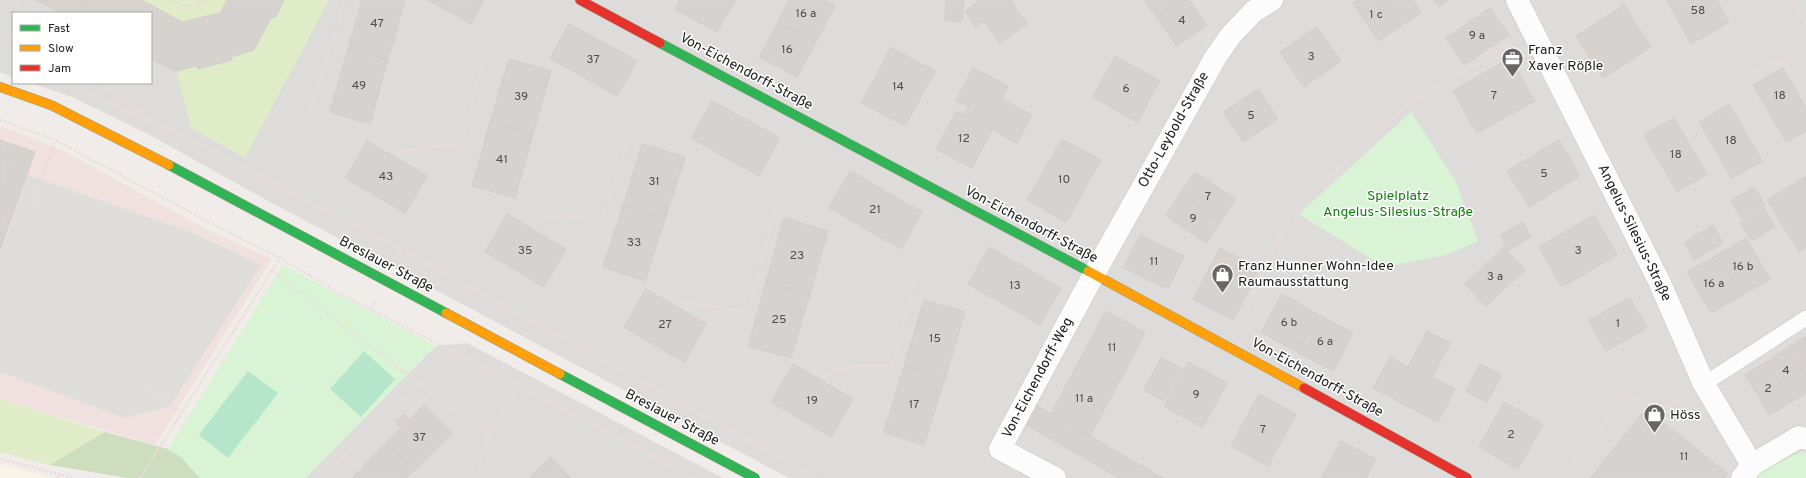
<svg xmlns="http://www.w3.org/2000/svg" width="1806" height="478" font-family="Overpass,sans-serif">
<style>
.residential{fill:#dedcda}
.commercial{fill:#f0e0e0}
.education{fill:#f8f4e5}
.grass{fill:#e0ebc8}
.forest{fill:#cdddbe}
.park{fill:#d9f4d5}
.pitch{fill:#b5e5cb}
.parking{fill:#dfdddc}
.building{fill:#d6d2d0;stroke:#d2cdca}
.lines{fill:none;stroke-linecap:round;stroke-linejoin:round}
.lane-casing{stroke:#c6c4c3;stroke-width:16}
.street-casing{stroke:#c6c4c3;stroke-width:23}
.fast-casing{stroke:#9a9880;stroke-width:10}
.slow-casing{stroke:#9a9880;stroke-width:10}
.jam-casing{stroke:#9a9880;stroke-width:10}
.path{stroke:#ecdadb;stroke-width:2.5;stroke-dasharray:2 2;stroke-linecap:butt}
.lane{stroke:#fdfcfc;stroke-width:15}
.street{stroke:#fdfcfc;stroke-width:22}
.fast{stroke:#30b455;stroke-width:9}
.slow{stroke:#ff9f0a;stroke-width:9}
.jam{stroke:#e5322d;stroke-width:9}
.labels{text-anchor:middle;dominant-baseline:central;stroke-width:3;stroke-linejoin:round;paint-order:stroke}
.number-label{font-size:12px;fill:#4e4c4c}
.poi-label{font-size:14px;fill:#202020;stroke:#fff;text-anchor:start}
.street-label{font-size:14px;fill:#202020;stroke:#fff}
.park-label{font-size:14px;fill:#0f820b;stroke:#fff}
</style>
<rect width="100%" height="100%" fill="#efece9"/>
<g class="residential">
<polygon points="0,0 1806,0 1806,478 789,478 259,196 150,135 72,97 31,83 151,83 151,13 13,13 13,77 0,72"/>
<polygon points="467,343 723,478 305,478 436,346"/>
</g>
<polygon class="commercial" points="0,126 62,150 206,229 272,259 155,445 0,399"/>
<polygon class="education" points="0,464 54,478 0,478"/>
<g class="grass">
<polygon points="142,0 227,0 220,13 182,22"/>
<polygon points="284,0 329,0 245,158 191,128 176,71 197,66 198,69 232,60 231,57 254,50 272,16 275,18"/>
<polygon points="0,399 105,432 50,465 0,452"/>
</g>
<polygon class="forest" points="105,432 168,449 181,457 200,478 128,478 50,465"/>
<g class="park">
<polygon points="1411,112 1455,180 1478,241 1446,255 1384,267 1299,214"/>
<polygon points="283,265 436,346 305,478 200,478 181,457 168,449"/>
<polygon points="1801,452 1806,453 1806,478 1756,478 1761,471"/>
</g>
<g class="pitch">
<polygon points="364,351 395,379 361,417 330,389"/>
<polygon points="248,371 278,393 228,458 199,435"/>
</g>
<g class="parking">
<polygon points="1189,0 1248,0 1254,11 1215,58 1206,51 1207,25"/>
<polygon points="28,175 193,233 261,265 170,406 125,418 0,372 0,254"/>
</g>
<g class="building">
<polygon points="36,0 87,0 81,13 61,13"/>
<polygon points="87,0 142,0 182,22 220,13 227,0 284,0 275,18 272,16 254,50 231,57 232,60 198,69 197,66 176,71 151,59 151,13 81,13"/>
<polygon points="362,0 405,0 388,60 348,49"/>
<polygon points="428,0 484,0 471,24"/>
<polygon points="680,0 735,0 717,32 675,9"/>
<polygon points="789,0 824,0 835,6 816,42 778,22"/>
<polygon points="946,0 964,0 962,22 945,20"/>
<polygon points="980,0 1010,0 1027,24 1000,43 984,21 976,27 965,11"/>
<polygon points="1145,0 1180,0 1156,17"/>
<polygon points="1180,0 1189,0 1207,25 1177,46 1156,17"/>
<polygon points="1358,0 1382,0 1399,27 1378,41 1353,3"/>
<polygon points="1382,0 1413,0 1421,13 1399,27"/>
<polygon points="1434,0 1450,0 1439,7"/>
<polygon points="1667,0 1717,0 1729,22 1691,44"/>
<polygon points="1624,5 1651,47 1603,78 1576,36"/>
<polygon points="1490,8 1509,35 1464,65 1446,38"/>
<polygon points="778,22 816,42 797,77 759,57"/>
<polygon points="569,24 637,61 617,96 550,58"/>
<polygon points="1317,27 1341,61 1304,87 1280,52"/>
<polygon points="891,47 935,71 905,126 862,103"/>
<polygon points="348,49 388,60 370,124 330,112"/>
<polygon points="1115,56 1160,81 1137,122 1093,97"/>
<polygon points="1510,58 1535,101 1477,133 1453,91"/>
<polygon points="509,59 551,71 533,134 490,122"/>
<polygon points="973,68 985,74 969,107 956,101"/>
<polygon points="1783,68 1806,108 1806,131 1786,142 1753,85"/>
<polygon points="985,74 1008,86 1002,99 1032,115 1017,143 964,115"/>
<polygon points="1259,89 1278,119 1243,142 1223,112"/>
<polygon points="712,101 780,138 759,176 691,138"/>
<polygon points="1729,104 1762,161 1732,178 1699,122"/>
<polygon points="956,111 992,130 972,168 936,149"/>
<polygon points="1674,118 1707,174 1677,192 1644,135"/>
<polygon points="490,122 533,134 515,198 472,186"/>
<polygon points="1062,139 1101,160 1066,222 1027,200"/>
<polygon points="0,140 35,152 0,250 0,211 18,160 0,153"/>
<polygon points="1559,140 1580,176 1529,207 1507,171"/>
<polygon points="367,141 427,176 405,213 345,178"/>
<polygon points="642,144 685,157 665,219 623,206"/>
<polygon points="0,153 18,160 0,211"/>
<polygon points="850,171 922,212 901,249 829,208"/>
<polygon points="1195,172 1235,199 1221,221 1180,194"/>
<polygon points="1806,176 1806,247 1799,251 1767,200"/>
<polygon points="1754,187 1765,205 1742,219 1731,201"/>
<polygon points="1180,194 1221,221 1206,243 1166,216"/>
<polygon points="623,206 665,219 645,281 603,267"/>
<polygon points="1764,208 1775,227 1752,241 1740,223"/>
<polygon points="507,214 566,249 544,287 485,252"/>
<polygon points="1594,215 1617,255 1562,287 1539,247"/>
<polygon points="784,218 828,231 810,294 766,282"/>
<polygon points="1523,222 1531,237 1508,250 1500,235"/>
<polygon points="1713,225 1723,243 1694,260 1684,243"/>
<polygon points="1140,235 1184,256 1168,289 1124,268"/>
<polygon points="1746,238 1770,279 1741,296 1717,255"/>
<polygon points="989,247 1061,288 1040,325 968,284"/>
<polygon points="1504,247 1525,270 1486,306 1465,284"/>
<polygon points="1220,248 1260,269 1233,320 1193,299"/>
<polygon points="1717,255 1741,296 1711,313 1687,272"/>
<polygon points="766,282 810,294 791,358 748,346"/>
<polygon points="646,289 706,324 684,362 624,327"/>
<polygon points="1282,294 1317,314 1297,352 1261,332"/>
<polygon points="1630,298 1647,328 1606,351 1589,320"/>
<polygon points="924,300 965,312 945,378 904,366"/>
<polygon points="1106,311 1145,332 1118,384 1078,363"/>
<polygon points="1317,314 1353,333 1333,371 1297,352"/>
<polygon points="1427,331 1450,343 1432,377 1455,389 1438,422 1373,388 1390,357 1408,367"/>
<polygon points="1806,336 1806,379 1786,349"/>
<polygon points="1786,349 1806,379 1806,393 1791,402 1766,362"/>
<polygon points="1161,358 1182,369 1164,401 1144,390"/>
<polygon points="1188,362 1227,383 1203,427 1164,407"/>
<polygon points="1766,362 1791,402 1770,415 1745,375"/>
<polygon points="1078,363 1118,384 1090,436 1051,414"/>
<polygon points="793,364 853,399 831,437 771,402"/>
<polygon points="1480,364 1502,375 1487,402 1466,391"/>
<polygon points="904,366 945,378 924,445 884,432"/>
<polygon points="1259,394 1296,414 1268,466 1231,446"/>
<polygon points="1504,402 1543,424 1518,469 1479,447"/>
<polygon points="424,405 452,433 415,470 387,442 401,428 396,422 404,414 409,420"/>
<polygon points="1036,405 1163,478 1119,478 1025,424"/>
<polygon points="1646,409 1728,474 1725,478 1590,478"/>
<polygon points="1341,441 1376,459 1366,478 1321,478"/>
<polygon points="387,442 415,470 406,478 352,478"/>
<polygon points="550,457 571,478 530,478"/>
</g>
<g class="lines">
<defs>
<polyline id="lane" points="1704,384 1806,318"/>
<g id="street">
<polyline points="1517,0 1659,281 1704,384 1752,465"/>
<polyline points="1055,478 1000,449 1094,274 1215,58 1231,35 1254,11 1272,0"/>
<polyline points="1742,478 1752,465 1799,437 1806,439"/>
</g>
<g id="fast">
<polyline points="660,43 1088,271"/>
<polyline points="169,165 446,313"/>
<polyline points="560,374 755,478"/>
</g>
<g id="slow">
<polyline points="0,87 51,105 169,165"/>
<polyline points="1088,271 1304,388"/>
<polyline points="446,313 560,374"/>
</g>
<g id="jam">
<polyline points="580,0 660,43"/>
<polyline points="1304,388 1467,478"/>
</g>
</defs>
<use href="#lane" class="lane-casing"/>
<use href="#street" class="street-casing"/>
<use href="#fast" class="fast-casing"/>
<use href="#slow" class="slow-casing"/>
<use href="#jam" class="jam-casing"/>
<g class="path">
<polyline points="172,0 186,7 210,0"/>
<polyline points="1793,0 1806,27"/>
<polyline points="0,3 2,0"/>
<polyline points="146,3 147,0"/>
<polyline points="198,4 202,18"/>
<polyline points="14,11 19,0"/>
<polyline points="0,34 13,39"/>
<polyline points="1791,71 1806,62"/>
<polyline points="99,83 156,122"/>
<polyline points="1737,84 1768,64 1783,62 1804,85"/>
<polyline points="77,89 188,138 402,250 818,478"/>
<polyline points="310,112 345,0"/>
<polyline points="0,120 55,140 239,238 280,258 350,299 520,386 694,478"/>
<polyline points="395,152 462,143 486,51"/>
<polyline points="33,205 55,140"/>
<path d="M536,225C556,210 579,217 602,222L631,133"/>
<polyline points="397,260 402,250"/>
<polyline points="272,271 488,436"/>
<polyline points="680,302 748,312 776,207"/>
<polyline points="371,310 375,301"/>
<polyline points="1242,325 1258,281 1293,211 1409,103 1512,43"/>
<path d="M824,377C844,363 869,366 893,365L915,281"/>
<polyline points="145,387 182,412"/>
<polyline points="407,417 431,392"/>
<polyline points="345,456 360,470"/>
<polyline points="0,459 74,478"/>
<polyline points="57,478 61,474"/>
<polyline points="140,478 280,258"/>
<polyline points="322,478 420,383"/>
<polyline points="476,478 488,436 520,386"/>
<polyline points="987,478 990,471"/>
<polyline points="1561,478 1627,395 1663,409 1684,396"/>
</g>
<use href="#lane" class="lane"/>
<use href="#street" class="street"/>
<use href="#fast" class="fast"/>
<use href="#slow" class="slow"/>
<use href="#jam" class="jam"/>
</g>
<defs>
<symbol id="office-pin" viewBox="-11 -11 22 30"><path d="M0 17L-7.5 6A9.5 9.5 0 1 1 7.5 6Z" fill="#686766" stroke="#fff"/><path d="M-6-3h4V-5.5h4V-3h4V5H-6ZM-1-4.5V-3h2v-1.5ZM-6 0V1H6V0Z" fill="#fff"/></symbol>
<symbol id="shop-pin" viewBox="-11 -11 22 30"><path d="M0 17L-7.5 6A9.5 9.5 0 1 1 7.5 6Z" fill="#686766" stroke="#fff"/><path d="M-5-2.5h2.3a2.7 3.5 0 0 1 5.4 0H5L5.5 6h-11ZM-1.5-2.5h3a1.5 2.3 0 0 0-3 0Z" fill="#fff"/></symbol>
</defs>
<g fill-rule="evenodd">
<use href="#office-pin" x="1500" y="46" width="25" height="34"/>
<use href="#shop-pin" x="1210" y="262" width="25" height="34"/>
<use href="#shop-pin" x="1642" y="402" width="25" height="34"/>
</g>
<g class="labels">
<g class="number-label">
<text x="1698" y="11">58</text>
<text x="806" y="14">16 a</text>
<text x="1376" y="15">1 c</text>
<text x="1182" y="21">4</text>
<text x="377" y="24">47</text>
<text x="1477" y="36">9 a</text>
<text x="787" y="50">16</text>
<text x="1311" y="57">3</text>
<text x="593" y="60">37</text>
<text x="359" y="86">49</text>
<text x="898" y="87">14</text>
<text x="1126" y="89">6</text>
<text x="1494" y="96">7</text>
<text x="1780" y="96">18</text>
<text x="521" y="97">39</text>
<text x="1251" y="116">5</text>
<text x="964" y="139">12</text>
<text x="1731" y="141">18</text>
<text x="1676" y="155">18</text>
<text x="502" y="160">41</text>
<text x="1544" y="174">5</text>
<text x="386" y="177">43</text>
<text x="1064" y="180">10</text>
<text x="654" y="182">31</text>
<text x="1208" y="197">7</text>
<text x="875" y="210">21</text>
<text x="1193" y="219">9</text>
<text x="634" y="243">33</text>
<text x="525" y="251">35</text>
<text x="1578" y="251">3</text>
<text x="797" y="256">23</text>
<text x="1154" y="262">11</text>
<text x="1743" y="267">16 b</text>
<text x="1495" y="277">3 a</text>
<text x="1714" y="284">16 a</text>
<text x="1015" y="286">13</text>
<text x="779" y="320">25</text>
<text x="1289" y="323">6 b</text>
<text x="1618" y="324">1</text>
<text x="665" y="325">27</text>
<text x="935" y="339">15</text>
<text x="1325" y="342">6 a</text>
<text x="1112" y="348">11</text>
<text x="1786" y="371">4</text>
<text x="1768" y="389">2</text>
<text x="1196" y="395">9</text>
<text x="1084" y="399">11 a</text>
<text x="812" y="401">19</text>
<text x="914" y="405">17</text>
<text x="1263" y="430">7</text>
<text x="1511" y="435">2</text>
<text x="419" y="438">37</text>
<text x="1684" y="457">11</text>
</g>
<g class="poi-label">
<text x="1528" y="50">Franz<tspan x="1528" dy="16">Xaver Rößle</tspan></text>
<text x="1238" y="266">Franz Hunner Wohn-Idee<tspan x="1238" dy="16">Raumausstattung</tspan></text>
<text x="1670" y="415">Höss</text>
</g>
<g class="street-label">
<text transform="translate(746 72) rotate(28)">Von-Eichendorff-Straße</text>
<text transform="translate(1174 130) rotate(-61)">Otto-Leybold-Straße</text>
<text transform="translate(1031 225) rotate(28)">Von-Eichendorff-Straße</text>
<text transform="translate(1634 233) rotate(64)">Angelus-Silesius-Straße</text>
<text transform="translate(386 265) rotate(28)">Breslauer Straße</text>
<text transform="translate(1038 378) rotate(-62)">Von-Eichendorff-Weg</text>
<text transform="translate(1317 378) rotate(29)">Von-Eichendorff-Straße</text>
<text transform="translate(672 418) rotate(28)">Breslauer Straße</text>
</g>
<g class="park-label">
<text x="1398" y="196">Spielplatz<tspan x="1398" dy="16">Angelus-Silesius-Straße</tspan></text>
</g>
</g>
<rect x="12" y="12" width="140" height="72" fill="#ffffff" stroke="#a6a6a6"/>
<rect x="20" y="25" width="20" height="6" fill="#30b455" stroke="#a6a6a6"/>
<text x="48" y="32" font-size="12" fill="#202020">Fast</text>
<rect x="20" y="45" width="20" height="6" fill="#ff9f0a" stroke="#a6a6a6"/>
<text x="48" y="52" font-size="12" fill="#202020">Slow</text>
<rect x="20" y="65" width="20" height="6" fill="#e5322d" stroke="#a6a6a6"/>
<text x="48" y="72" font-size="12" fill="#202020">Jam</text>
</svg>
